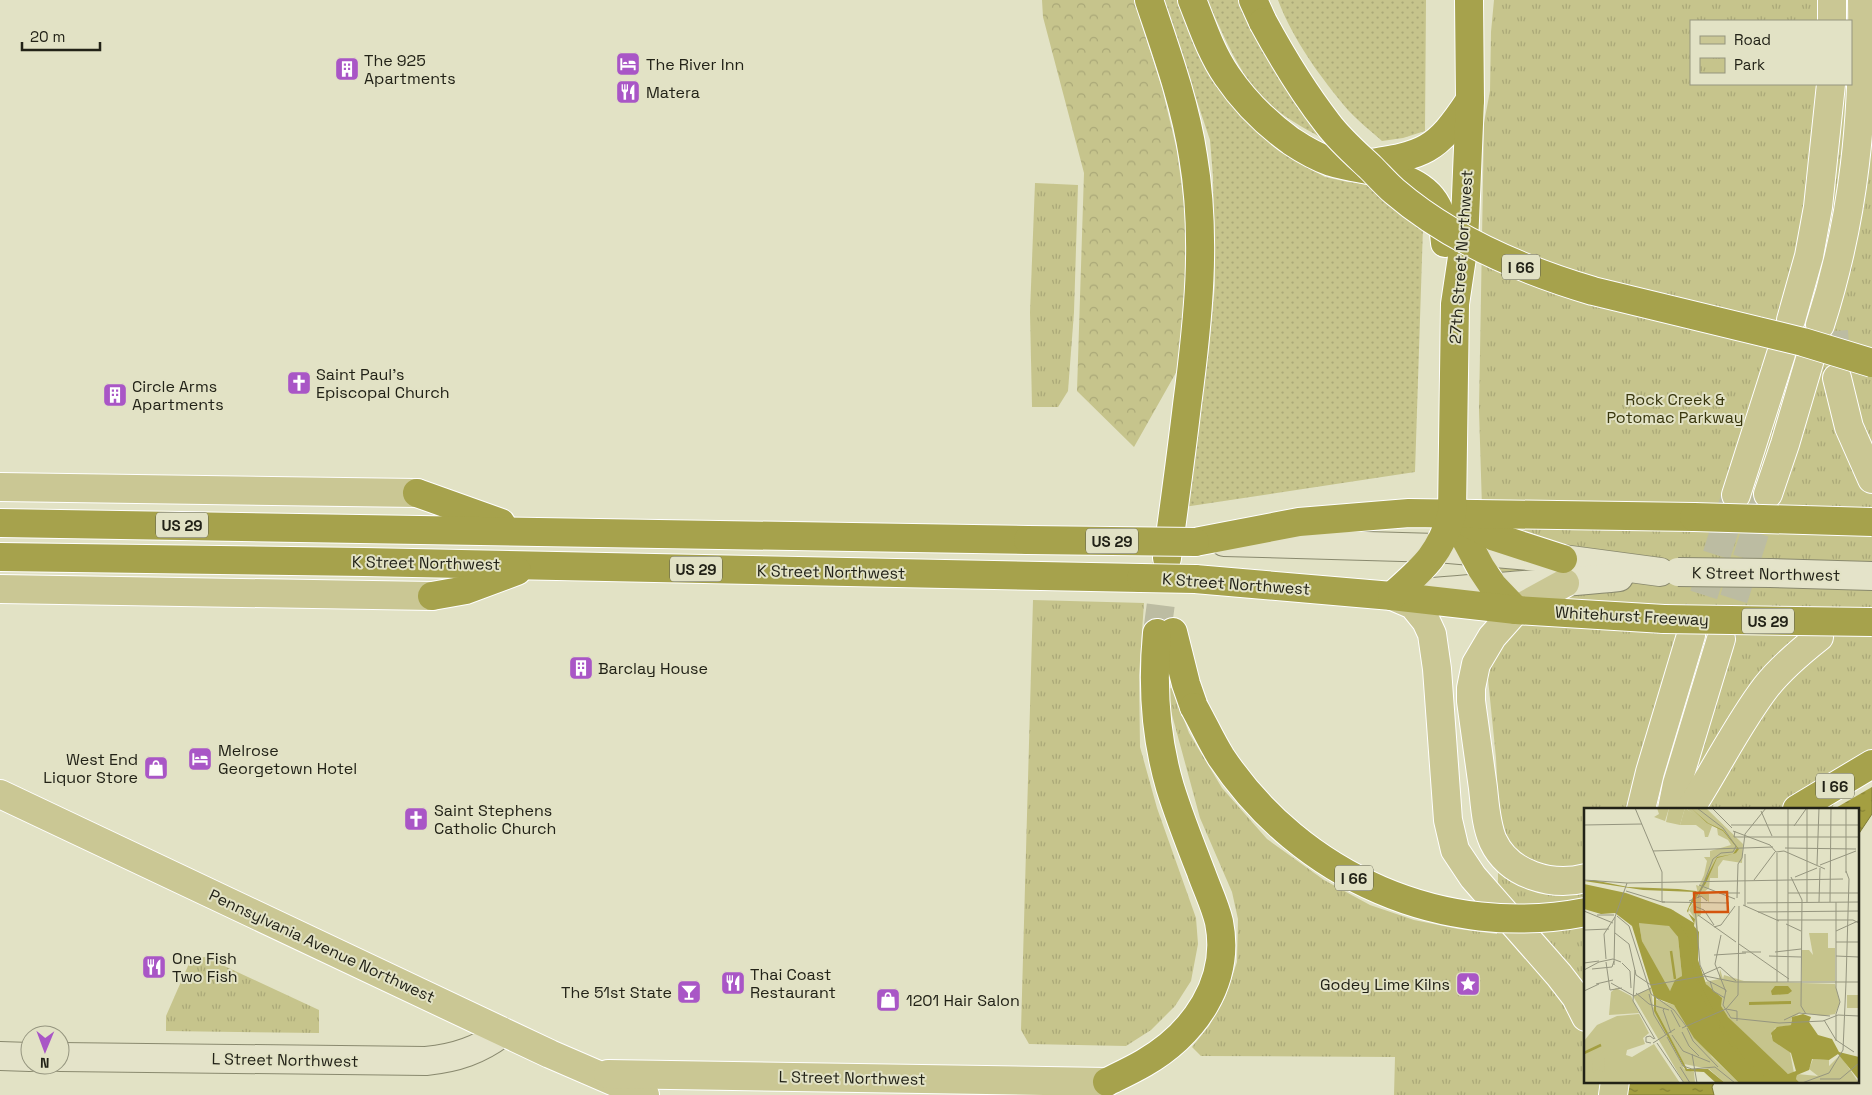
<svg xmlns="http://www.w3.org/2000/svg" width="1872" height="1095" font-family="'Space Grotesk',sans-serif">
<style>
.grass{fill:url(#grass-dots)}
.forest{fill:url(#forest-crowns)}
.park{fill:url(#park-tufts);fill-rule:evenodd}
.water{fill:url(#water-ripples);stroke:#7d7a34}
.pier{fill:#e2e2c5}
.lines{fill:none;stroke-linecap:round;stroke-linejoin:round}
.primary-tunnel{stroke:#bcbca2;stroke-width:28;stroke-dasharray:28 14;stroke-linecap:butt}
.highway-tunnel{stroke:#bcbca2;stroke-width:28;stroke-dasharray:28 14;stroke-linecap:butt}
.secondary-casing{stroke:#89896e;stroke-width:30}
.primary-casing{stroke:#fff;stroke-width:30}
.highway-casing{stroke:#fff;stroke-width:30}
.secondary{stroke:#e4e3c9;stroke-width:28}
.primary{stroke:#cac794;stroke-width:28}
.highway{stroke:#a6a24c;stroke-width:28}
.secondary-bridge-casing{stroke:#89896e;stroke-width:30;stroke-linecap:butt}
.highway-bridge-casing{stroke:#fff;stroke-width:30;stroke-linecap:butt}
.secondary-bridge{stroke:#e4e3c9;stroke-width:28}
.highway-bridge{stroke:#a6a24c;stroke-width:28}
.labels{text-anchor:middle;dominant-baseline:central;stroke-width:4;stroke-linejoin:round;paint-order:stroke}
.shield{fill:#e2e2c5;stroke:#5c5c4b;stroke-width:1}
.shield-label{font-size:15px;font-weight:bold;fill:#222217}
.poi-label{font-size:16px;fill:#222217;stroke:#e2e2c5;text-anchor:start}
.street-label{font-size:16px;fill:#222217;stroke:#e2e2c5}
.park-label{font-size:16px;fill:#38360d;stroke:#e2e2c5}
.inset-river{fill:none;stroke:#a49f41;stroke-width:2.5}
.inset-road{fill:none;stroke:#95957f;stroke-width:1}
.view{fill:#d4540d;fill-opacity:0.15;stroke:#d4540d;stroke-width:2.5}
.inset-edge{fill:none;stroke:#222217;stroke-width:2.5}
</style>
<defs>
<pattern id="grass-dots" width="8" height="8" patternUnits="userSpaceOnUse" patternTransform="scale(1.25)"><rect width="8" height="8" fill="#c6c48c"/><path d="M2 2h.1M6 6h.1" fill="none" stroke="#aaa878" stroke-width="1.8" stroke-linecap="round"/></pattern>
<pattern id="forest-crowns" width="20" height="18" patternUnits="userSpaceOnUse" patternTransform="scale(1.25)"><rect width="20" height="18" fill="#c6c48c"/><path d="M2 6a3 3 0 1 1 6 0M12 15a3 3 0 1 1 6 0" fill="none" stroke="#aaa878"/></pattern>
<pattern id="park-tufts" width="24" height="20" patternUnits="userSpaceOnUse" patternTransform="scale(1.25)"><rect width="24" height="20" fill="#c6c48c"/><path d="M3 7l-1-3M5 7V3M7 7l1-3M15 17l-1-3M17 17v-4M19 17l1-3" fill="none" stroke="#aaa878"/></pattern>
<pattern id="water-ripples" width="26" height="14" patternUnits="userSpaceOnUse" patternTransform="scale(1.25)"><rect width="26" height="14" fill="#a49f41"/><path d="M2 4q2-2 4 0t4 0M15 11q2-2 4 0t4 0" fill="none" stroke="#858135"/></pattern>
</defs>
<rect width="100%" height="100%" fill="#e2e2c5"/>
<g class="grass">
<polygon points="1163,0 1180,0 1239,110 1264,138 1291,158 1325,177 1348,182 1365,183 1411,220 1423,227 1415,472 1184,507 1209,349 1215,285 1213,177 1210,140"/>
<path d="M1207,0H1241L1297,105L1320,137C1294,123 1267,107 1250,83C1232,57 1220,27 1207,0Z"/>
<path d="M1278,0H1426L1425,131L1403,138L1382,141C1371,131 1358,121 1348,110C1321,78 1293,40 1278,0Z"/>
</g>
<polygon class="forest" points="1042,0 1134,0 1162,88 1177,151 1185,211 1188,285 1182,362 1134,447 1077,391 1084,173 1043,17"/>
<g class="park">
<path d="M1494,0H1872V752L1833,809H1586V1081H1680L1685,1095H1394L1395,1057L1201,1056L1192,1047L1209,1026L1225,998L1237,962L1238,919L1232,892L1200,818L1165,689L1172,688L1189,733L1222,788L1267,839L1324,880L1370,905L1414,920L1458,929L1497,934L1499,817L1496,758L1487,669L1479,410L1484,123L1490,91L1491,32ZM1691,21H1851V84H1691Z"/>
<polygon points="1035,183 1078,185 1074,312 1068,391 1058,407 1032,407 1030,312"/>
<polygon points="1033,600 1144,603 1139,675 1140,747 1157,808 1196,918 1198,944 1191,981 1175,1006 1151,1030 1126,1046 1029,1044 1021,1030"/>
<polygon points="205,957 319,1010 319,1033 166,1031 166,1016 191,959"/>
</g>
<g class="water">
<polygon points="1872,752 1872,814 1858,835 1858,809 1833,809"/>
<polygon points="1631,1081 1715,1081 1712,1087 1714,1095 1617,1095"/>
</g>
<polygon class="pier" points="1872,753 1872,787 1834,809 1831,809 1866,756"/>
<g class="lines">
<g class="primary-tunnel">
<polyline points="1834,331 1837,374"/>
<polyline points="1691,635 1735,497"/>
<polyline points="1721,639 1766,498"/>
</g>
<polyline class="highway-tunnel" points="1157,633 1167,558"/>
<defs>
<g id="secondary">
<polyline points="1224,542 1437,548 1563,559 1660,572"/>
<polyline points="1770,573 1872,576"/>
<path d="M1420,593C1486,587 1553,584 1619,577"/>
<polyline points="0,1056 30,1057"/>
<path d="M60,1057L426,1061C456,1058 480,1050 503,1032"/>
</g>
<g id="primary">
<polyline points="1832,0 1832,21"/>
<polyline points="1791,320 1809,256 1818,207 1831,84"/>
<path d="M1820,325C1855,216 1864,114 1862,0"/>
<polyline points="1837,378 1849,427 1872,479"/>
<polyline points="0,487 417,493"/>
<polyline points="1768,494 1785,444 1810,359"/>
<polyline points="1736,495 1781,354"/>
<path d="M1565,583L1516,610L1492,637L1476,664L1471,688V701C1475,730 1479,759 1483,788C1485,806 1486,825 1493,841C1509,875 1552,887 1586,878"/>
<polyline points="0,589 432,596"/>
<polyline points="1392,596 1413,605 1426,621 1432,634 1437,669 1448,820 1455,850 1473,877 1559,975 1576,997 1586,1017"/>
<polyline points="0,794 550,1054 645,1095"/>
<polyline points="1641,809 1650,772 1691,635"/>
<polyline points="1672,809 1677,784 1721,639"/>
<path d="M1690,809C1716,769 1737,725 1766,687C1781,668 1800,652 1819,637"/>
<polyline points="608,1074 1107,1082"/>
<polyline points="1613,1095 1615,1081"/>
</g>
<g id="highway">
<path d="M1149,0C1166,51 1185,103 1193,156C1207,238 1198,322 1187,405C1181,456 1174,507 1167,558"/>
<path d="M1192,0C1202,25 1211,53 1227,76C1244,101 1266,123 1291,141C1303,149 1317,157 1331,162C1365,173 1418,170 1437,206C1443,217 1444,231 1445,243"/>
<polyline points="1253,0 1263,22"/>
<path d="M1364,164C1424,155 1436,152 1470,100"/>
<polyline points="417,493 501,523"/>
<polyline points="1452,514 1481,568 1493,586 1516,610"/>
<polyline points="1455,516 1495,537 1563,559"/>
<polyline points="0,523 1028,540"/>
<polyline points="1195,542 1299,522 1409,513 1694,517"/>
<polyline points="0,557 364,562 1141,578"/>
<polyline points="1195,579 1392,596 1516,610 1664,619"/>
<polyline points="432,596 466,590 517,571"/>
<path d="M1392,596C1423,568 1439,556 1452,514L1455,304L1464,244L1470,100L1469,0"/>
<polyline points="1173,632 1186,684 1194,707"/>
<polyline points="1797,809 1872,764"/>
<path d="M1107,1082C1119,1076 1132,1070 1144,1063C1194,1034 1231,982 1219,922C1215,905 1207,889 1201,872C1190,844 1179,816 1170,787C1155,736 1152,686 1157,633"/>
</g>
</defs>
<use href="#secondary" class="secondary-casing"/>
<use href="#primary" class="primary-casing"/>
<use href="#highway" class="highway-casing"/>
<use href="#secondary" class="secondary"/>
<use href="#primary" class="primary"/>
<use href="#highway" class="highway"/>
<defs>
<polyline id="secondary-bridge" points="1678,572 1770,573"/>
<g id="highway-bridge">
<path d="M1263,22C1282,57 1303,92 1328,124C1340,140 1355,153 1370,167C1378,175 1386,184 1394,191C1451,240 1522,270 1593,291L1803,342L1872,363"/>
<polyline points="1694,517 1872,522"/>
<polyline points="1028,540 1195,542"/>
<polyline points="1141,578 1195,579"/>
<polyline points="1664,619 1872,622"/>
<path d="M1194,707C1203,723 1211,741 1221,757C1301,877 1444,940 1586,912"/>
</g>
</defs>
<use href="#secondary-bridge" class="secondary-bridge-casing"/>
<use href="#highway-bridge" class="highway-bridge-casing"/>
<use href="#secondary-bridge" class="secondary-bridge"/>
<use href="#highway-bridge" class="highway-bridge"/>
</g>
<defs>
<symbol id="hotel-square" viewBox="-11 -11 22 22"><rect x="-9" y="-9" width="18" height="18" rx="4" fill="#a956c6" stroke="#e2e2c5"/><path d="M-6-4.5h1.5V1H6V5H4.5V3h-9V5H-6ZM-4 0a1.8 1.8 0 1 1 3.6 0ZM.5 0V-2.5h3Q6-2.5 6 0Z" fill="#fff"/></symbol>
<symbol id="building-square" viewBox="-11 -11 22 22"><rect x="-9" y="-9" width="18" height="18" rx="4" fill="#a956c6" stroke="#e2e2c5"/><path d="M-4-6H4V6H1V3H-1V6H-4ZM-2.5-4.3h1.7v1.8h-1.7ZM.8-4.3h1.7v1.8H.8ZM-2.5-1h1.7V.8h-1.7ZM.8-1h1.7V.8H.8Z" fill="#fff"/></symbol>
<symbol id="restaurant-square" viewBox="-11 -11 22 22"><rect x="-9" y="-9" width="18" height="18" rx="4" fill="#a956c6" stroke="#e2e2c5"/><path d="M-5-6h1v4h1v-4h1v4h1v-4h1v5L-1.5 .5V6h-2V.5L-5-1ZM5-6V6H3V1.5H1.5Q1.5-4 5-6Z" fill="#fff"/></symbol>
<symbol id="church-square" viewBox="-11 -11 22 22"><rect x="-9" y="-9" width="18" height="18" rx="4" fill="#a956c6" stroke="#e2e2c5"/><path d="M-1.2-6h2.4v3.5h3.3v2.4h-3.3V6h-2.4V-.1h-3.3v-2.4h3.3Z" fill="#fff"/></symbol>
<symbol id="shop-square" viewBox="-11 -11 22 22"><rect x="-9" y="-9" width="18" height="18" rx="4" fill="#a956c6" stroke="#e2e2c5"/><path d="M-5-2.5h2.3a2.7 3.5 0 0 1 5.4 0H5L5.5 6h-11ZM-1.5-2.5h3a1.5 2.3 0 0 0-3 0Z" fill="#fff"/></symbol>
<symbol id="sight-square" viewBox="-11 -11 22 22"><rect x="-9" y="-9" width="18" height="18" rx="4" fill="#a956c6" stroke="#e2e2c5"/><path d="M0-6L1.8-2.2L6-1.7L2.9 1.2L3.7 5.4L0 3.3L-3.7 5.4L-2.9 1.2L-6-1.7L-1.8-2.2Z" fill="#fff"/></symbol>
<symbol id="bar-square" viewBox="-11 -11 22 22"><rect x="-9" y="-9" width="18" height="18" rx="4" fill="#a956c6" stroke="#e2e2c5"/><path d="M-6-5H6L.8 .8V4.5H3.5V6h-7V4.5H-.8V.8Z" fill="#fff"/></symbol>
</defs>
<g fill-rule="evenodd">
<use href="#hotel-square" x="614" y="50" width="28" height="28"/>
<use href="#building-square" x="333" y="55" width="28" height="28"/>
<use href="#restaurant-square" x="614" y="78" width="28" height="28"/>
<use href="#church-square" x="285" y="369" width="28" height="28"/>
<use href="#building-square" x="101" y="381" width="28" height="28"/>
<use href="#building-square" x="567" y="654" width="28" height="28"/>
<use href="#hotel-square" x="186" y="745" width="28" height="28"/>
<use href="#shop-square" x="142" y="754" width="28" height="28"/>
<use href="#church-square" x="402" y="805" width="28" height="28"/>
<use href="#restaurant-square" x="140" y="953" width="28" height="28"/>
<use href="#restaurant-square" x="719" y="969" width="28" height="28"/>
<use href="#sight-square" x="1454" y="970" width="28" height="28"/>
<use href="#bar-square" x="675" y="978" width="28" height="28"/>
<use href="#shop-square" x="874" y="986" width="28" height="28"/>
</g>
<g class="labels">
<g class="shield">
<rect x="1502" y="254.5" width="38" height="25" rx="4"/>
<rect x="156" y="512.5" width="52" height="25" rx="4"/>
<rect x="1086" y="528.5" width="52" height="25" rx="4"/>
<rect x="670" y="556.5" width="52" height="25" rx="4"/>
<rect x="1742" y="608.5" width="52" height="25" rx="4"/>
<rect x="1816" y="773.5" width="38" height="25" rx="4"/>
<rect x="1335" y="865.5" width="38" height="25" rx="4"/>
</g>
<g class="shield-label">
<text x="1521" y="267">I 66</text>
<text x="182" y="525">US 29</text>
<text x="1112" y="541">US 29</text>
<text x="696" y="569">US 29</text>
<text x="1768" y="621">US 29</text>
<text x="1835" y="786">I 66</text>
<text x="1354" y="878">I 66</text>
</g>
<g class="poi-label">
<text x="364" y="60">The 925<tspan x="364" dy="18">Apartments</tspan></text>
<text x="646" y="64">The River Inn</text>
<text x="646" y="92">Matera</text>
<text x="316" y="374">Saint Paul's<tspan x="316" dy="18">Episcopal Church</tspan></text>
<text x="132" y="386">Circle Arms<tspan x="132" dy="18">Apartments</tspan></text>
<text x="598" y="668">Barclay House</text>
<text x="218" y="750">Melrose<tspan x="218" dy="18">Georgetown Hotel</tspan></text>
<text x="138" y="759" text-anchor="end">West End<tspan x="138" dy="18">Liquor Store</tspan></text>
<text x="434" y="810">Saint Stephens<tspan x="434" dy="18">Catholic Church</tspan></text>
<text x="172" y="958">One Fish<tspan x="172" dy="18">Two Fish</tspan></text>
<text x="750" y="974">Thai Coast<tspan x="750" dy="18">Restaurant</tspan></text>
<text x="1450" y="984" text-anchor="end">Godey Lime Kilns</text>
<text x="672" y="992" text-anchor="end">The 51st State</text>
<text x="906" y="1000">1201 Hair Salon</text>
</g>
<g class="street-label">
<text transform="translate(1461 257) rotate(-86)">27th Street Northwest</text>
<text transform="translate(426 563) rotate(1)">K Street Northwest</text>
<text transform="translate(831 572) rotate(1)">K Street Northwest</text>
<text transform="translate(1766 574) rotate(1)">K Street Northwest</text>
<text transform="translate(1236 584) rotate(4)">K Street Northwest</text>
<text transform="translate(1632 616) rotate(3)">Whitehurst Freeway</text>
<text transform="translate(322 946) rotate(25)">Pennsylvania Avenue Northwest</text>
<text transform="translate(285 1060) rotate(1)">L Street Northwest</text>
<text transform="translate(852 1078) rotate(1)">L Street Northwest</text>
</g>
<g class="park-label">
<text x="1675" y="399">Rock Creek &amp;<tspan x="1675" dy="18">Potomac Parkway</tspan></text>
</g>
</g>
<g transform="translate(1584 808)">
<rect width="275" height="275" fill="#e2e2c5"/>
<path d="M218,175L251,176L256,195L251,206L239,208L214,204L205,208L206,213L196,214L154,212V204L157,202L164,212L159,202L162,197L211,199L215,196L217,200Z" fill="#c6c48c"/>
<path d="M101,0L128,18L124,29H121L120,23L112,17H96ZM55,206L65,225L59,230L61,236L43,242L42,247L48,249L70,236L96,275H0V233L13,217L33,208Z" fill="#c6c48c"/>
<path d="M85,0H101L96,17L82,14ZM102,0H122L159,36L158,55L139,52L134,59V70H126L125,80L119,85L125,86V94L117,88V107L113,109L116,152L111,111L105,102L114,86L112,77L115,78L120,67L123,53L120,49H126V43L147,37L144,32L134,27L133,20L118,14ZM55,115H77L87,119L94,129L98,168L86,183L82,181L58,133ZM225,125H244V140H251V173H218V142H225L229,147ZM136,161L139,171L140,167L160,173L218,175L219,203L207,211V217L191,220L187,228L206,244L210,265L204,266L186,251L140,205L121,174L135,171ZM32,180L47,188L55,205L25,207L27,184ZM67,180L69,198L100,261L110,264L111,275H100L49,188ZM263,187H275V200H263ZM71,191L90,197L128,249L155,275H141L125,261L100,256L72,202ZM17,237L24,239L14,249L21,250L20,265L15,262L16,259L9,265L8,252L2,250ZM256,247L275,275H216L212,271L213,266L234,268L225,261L229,251L245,252V258Z" fill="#c6c48c"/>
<path d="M73,0H85L81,13L70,9L75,6Z" fill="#c6c48c"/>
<path d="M107,0L124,15L139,22L155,41L152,45L149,46L133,50L122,75L105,100L104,105L111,111L110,118L115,124L114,152L122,176L138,190L137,198L144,209L204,266L212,263L207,245L189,233L187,225L193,219L207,217L208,209L219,206L227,209L225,214L234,227L248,231L255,244L275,249V272L254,246L245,252L228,251L225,262L213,267L212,271L216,275H155L110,230L90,197L72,190V202L103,261H124L141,275H132L120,264L102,263L70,203V189L48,118L31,105L17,106L0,101V76L42,85L87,101L110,115L103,103L111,84L59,82L0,73L9,72L44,79L94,81L112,83L114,85L133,49L149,46L153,40L139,23L123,15ZM55,115L85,118L94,129L98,168L91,172L86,183L58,133ZM191,178H204L208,183L204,186L188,187L187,183ZM207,193V196L165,197V194Z" fill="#a49f41" fill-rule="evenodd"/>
<path class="inset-river" d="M88,103L106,130L111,166M87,143L91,171M113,172L129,204M118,186L127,203M131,208L158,250L186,275M136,219L158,251L184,275M0,245L17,237"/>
<path class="inset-road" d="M51,0L78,64V94H81M113,0L139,20L152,38L149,44L137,45L129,51L114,90M128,0L148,20M177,3L188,28M0,17L58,16M147,17H275M210,18L222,1M149,23L186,37L192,44L200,43L241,61M151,23L150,29H275M201,40L272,41M69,43L189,39M193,45V174M233,57L235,0M236,57L272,43M262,65V0M207,69L218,92L217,198L222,206M211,69L233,60M0,72L43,75L31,109L20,126L22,151M170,72L191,44M43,75L259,71M115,77L151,91M42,83L78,94L145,95M135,85H156M204,85H275M153,90L154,56L158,50L161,26L182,0M105,93L117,88L123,93M223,94V0M235,94L236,60M246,94L247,0M163,95L275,94M159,97L195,113M110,98L120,102L130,117M161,98V46M111,99L116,157L123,172L142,182L139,197L147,210L195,215L239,213L254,207L275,208M0,103L29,115M174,104L275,103M13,107H30M114,107L152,134M33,108L45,118L67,186L90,202L102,218M193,112H269L275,115M202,116L217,123M130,119L137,117L151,98M1,122L25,121M252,123L274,113M31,125L45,136L52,167L67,177L121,168L151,174H275M137,127L131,156L142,184M252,134H275M155,136L205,171M158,144H177M191,144L217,141M130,147L162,145M185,148L217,149M252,148L275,149M22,154L26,182L38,180M0,155L15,153M38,155L46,163L47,180M30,157L31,109M8,161L28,159L30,153M0,162L15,154L29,151L37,154M51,162L49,193L71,231M118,167L136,159L152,173M126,173L129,183L141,190M204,174V0M262,174L265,71L262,63M27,175L50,188L67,180M12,176L29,172M0,183L15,176M52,185L65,196L85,202M65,186L70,207L82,227M81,200L79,202L87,225M142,201L154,187L155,98M87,202L96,219M200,212L215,205L246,208M240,212L252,232L270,244M98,220L142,201L153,203V213M103,220L109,233L134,259M98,224L105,238L115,248M88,227L99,243L126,254M83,229L99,258L108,261L131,259L151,275M252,233V206L256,194L252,180V94M67,235L62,234V229L66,228L70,231M69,235L91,221M73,235L100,275M108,246L113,275M96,259L106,275M236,271H256L275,255M218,275L245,265L259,242L262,174"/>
<path class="view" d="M143,84L144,104H111L110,85Z"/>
<rect width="275" height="275" class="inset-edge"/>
</g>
<rect x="1690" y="20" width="162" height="65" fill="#e2e2c5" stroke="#95957f"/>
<rect x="1700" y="36" width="25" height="8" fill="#cac794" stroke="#95957f"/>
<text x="1734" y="45" font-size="15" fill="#222217">Road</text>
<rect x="1700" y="58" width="25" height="15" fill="url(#park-tufts)" stroke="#95957f"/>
<text x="1734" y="70" font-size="15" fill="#222217">Park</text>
<g transform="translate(45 1050) rotate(181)"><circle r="24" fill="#e2e2c5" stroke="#95957f"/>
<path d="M0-4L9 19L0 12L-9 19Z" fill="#a956c6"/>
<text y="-8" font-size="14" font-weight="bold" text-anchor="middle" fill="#222217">N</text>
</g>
<path d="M22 42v8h78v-8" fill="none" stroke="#222217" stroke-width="2.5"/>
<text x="30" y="42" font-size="15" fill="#222217" stroke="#e2e2c5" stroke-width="4" paint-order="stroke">20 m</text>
</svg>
